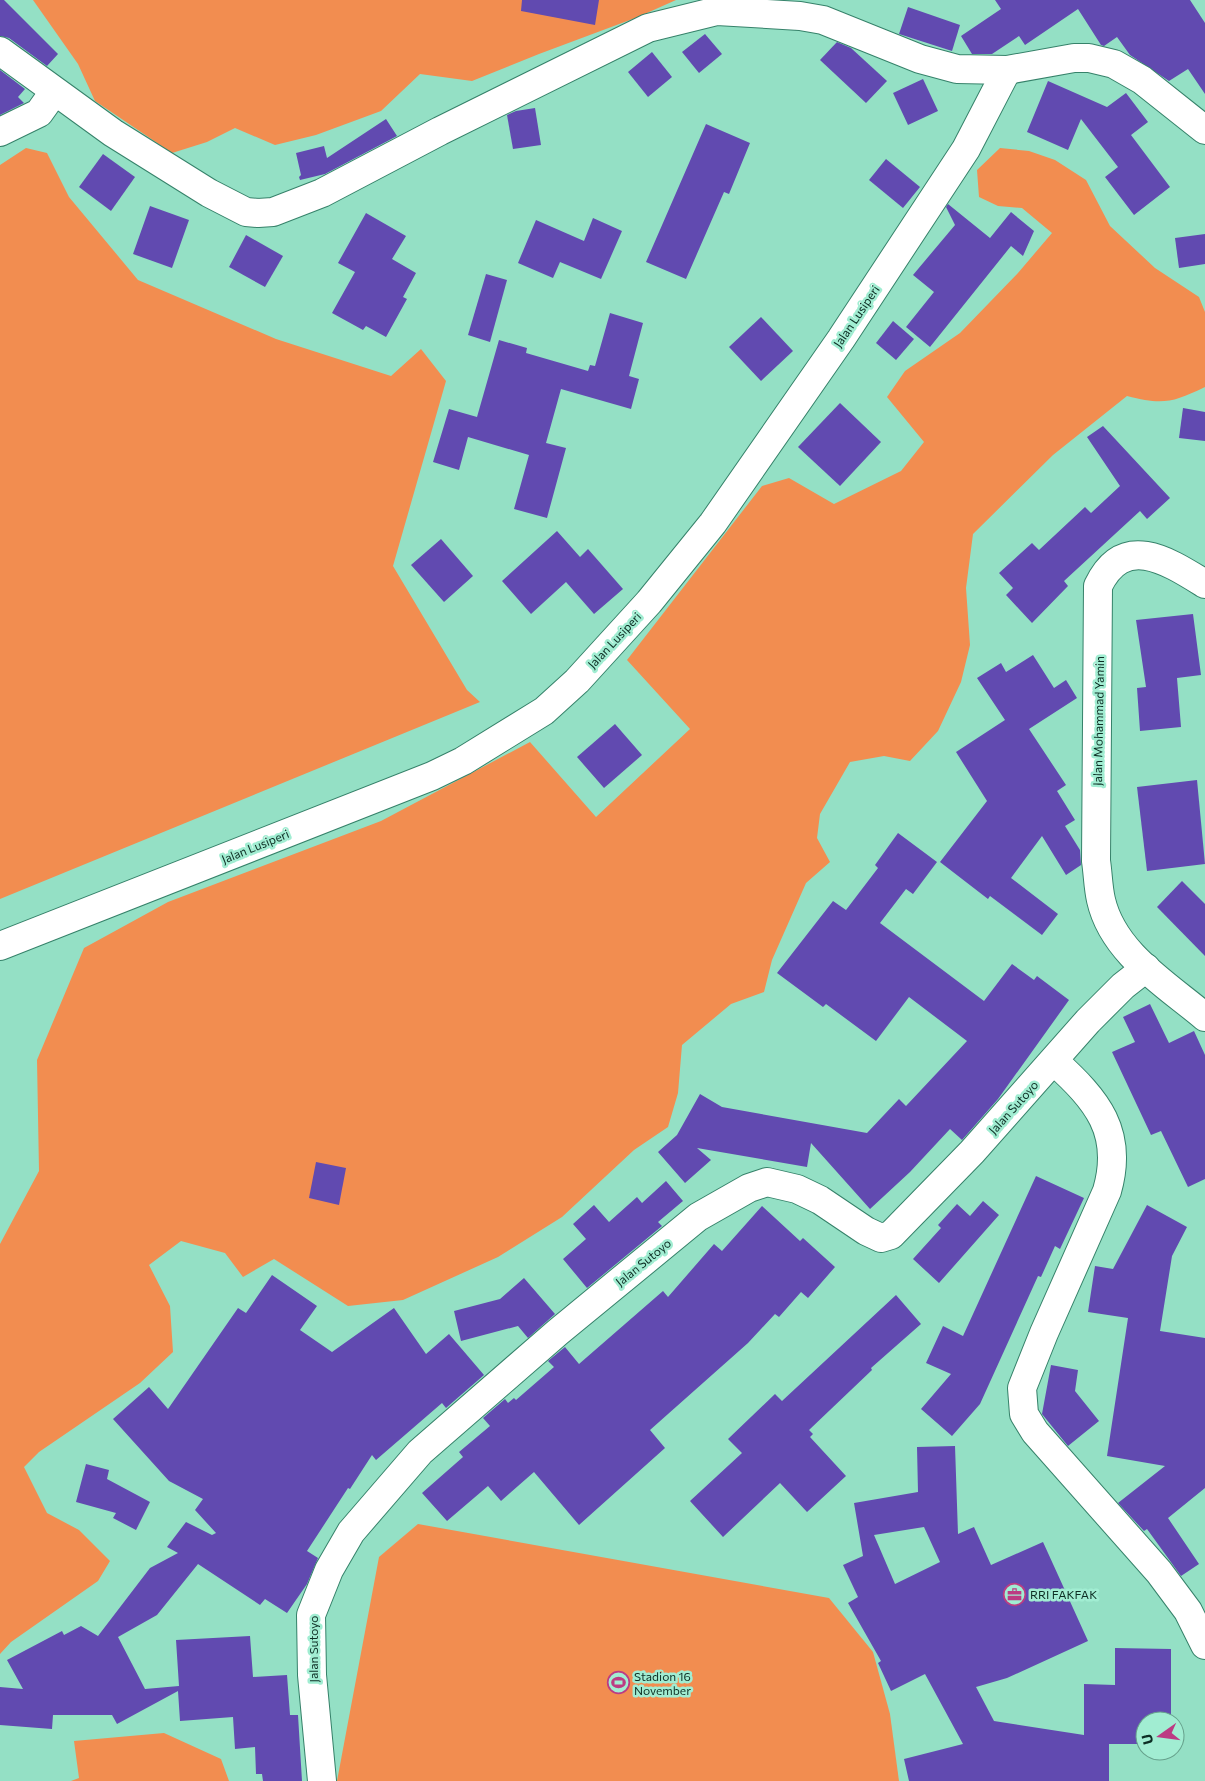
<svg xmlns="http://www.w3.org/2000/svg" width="1205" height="1781" font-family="Commissioner,sans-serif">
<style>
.green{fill:#f28d50}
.building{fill:#614ab0;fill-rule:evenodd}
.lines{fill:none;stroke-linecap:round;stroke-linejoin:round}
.minor-casing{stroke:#36826a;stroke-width:30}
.secondary-casing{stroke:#36826a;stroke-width:30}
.minor{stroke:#fff;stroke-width:28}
.secondary{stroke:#fff;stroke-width:28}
.labels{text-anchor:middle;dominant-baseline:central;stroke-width:5;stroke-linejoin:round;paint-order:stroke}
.street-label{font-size:12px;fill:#0d2e24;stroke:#a1edd2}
.poi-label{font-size:12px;fill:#0d2e24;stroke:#a1edd2;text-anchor:start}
</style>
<rect width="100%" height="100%" fill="#94e0c5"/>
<g class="green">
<polygon points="33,0 676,0 638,17 539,54 472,81 420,74 381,111 316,135 275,145 235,128 207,142 172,153 95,101 78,64"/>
<polygon points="26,148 47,153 69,197 138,280 276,339 391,376 421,349 446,381 393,566 467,690 480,702 0,899 0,165"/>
<path d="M1000,148L1029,151L1055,160L1086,180L1110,226L1155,268L1199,297L1205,312V387C1172,403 1162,405 1127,396L1053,455L973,534L966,588L970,645L961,682L938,731L910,761L884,756L850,762L820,814L817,838L830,862L806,883L772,960L764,992L731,1004L682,1045L678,1093L668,1127L634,1150L562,1217L498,1257L403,1300L348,1306L274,1259L243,1277L225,1253L181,1241L149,1265L170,1306L173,1352L140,1383L39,1452L24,1467L47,1513L79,1530L110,1561L98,1581L11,1642L0,1654V1244L39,1171L37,1060L84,948L168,902L381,821L530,742L596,817L690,729L627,660L762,486L789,478L834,504L901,471L924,442L887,397L905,371L960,333L1018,273L1052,233L1022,208L998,206L979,197L977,170Z"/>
<polygon points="418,1524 829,1598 873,1652 890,1714 899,1781 337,1781 379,1557"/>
<polygon points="164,1733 221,1759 229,1781 71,1781 79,1778 74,1741"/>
</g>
<g class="building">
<polygon points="0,0 4,0 58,54 47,66 9,38 0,36"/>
<polygon points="522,0 599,0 595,25 521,11"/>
<polygon points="995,0 1190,0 1205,23 1205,94 1188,69 1169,81 1130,55 1117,37 1104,46 1101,45 1078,9 1025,45 1019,36 992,54 972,54 961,36 1001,9"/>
<polygon points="908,7 960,25 952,51 899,34"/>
<polygon points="705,34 722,54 699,73 682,52"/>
<polygon points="837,42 851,48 887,81 866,103 820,60"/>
<polygon points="652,52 672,77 648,97 628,72"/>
<polygon points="0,70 25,89 18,97 24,103 0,115"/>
<polygon points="923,79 938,111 908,125 893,93"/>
<polygon points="1048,81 1107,107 1126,93 1148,122 1131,135 1170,187 1134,215 1105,177 1118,167 1081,119 1068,150 1027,132"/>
<polygon points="535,108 541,145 513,149 507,115 516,111"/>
<polygon points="386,119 397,136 325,174 300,180 299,177 301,175 296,153 324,146 327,158"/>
<polygon points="706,124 750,143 729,194 724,192 686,279 646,262"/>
<polygon points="103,154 135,177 111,211 79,187"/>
<polygon points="886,159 920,187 903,208 869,180"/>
<polygon points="948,204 990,238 1011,212 1034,231 1023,256 1011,246 930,347 906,327 934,292 913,275 955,225 946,207"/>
<polygon points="150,206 189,220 172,268 133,254"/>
<polygon points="366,213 406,236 392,259 416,273 403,297 407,299 386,337 366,326 363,330 332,313 355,272 338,263"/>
<polygon points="593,218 622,231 601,279 560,262 553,278 518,263 536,220 584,241"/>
<polygon points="1205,234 1205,264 1179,268 1175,238"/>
<polygon points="246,235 283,256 265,287 229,267"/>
<polygon points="486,274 507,280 490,342 468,335"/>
<polygon points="610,313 643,323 629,376 639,379 631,409 561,389 546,443 566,448 547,518 514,509 529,455 468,437 459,470 433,462 449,409 477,417 499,340 527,348 526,353 588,371 590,365 595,366"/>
<polygon points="761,317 793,351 761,381 729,347"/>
<polygon points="893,321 914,339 896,360 876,343"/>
<polygon points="840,403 881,442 840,486 798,447"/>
<polygon points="1183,408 1205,412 1205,441 1179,438"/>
<polygon points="1103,426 1170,498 1147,519 1140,511 1064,581 1068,586 1032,623 1006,595 1013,588 999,573 1032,543 1039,550 1085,507 1091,513 1120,486 1087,437"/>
<polygon points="557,531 580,557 588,549 623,589 594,614 566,582 531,614 502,581"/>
<polygon points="441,539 473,576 444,602 411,565"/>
<polygon points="1193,614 1201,675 1177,678 1181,727 1140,731 1137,688 1146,687 1136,620"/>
<polygon points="1033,655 1054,688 1066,680 1077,698 1029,729 1066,785 1057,791 1075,820 1065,826 1080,850 1081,865 1066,875 1042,836 1011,878 1058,914 1042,935 990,896 988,899 940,862 987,801 956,752 1005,720 977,678 1001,663 1006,672"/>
<polygon points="615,724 642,755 604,788 577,757"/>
<polygon points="1197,780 1205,864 1147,871 1137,787"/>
<polygon points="898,833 937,862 913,894 906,889 880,923 984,1001 1012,964 1034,980 1037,976 1069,1000 998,1099 962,1140 950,1129 910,1172 870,1209 811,1143 807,1167 697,1148 711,1160 685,1183 658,1152 677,1135 700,1094 722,1107 867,1133 899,1099 906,1106 967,1041 909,997 876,1041 826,1004 823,1007 777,973 833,901 846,910 878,868 875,865"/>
<polygon points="1182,881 1205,904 1205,956 1157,907"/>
<polygon points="1150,1004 1169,1043 1194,1031 1205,1055 1205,1179 1188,1187 1161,1131 1151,1135 1112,1052 1135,1042 1123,1017"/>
<polygon points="316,1162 346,1168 339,1205 309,1198"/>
<polygon points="1036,1176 1084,1198 1060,1249 1055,1246 1041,1277 1038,1276 980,1404 952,1436 921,1409 951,1374 926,1363 943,1326 963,1336"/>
<polygon points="666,1181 683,1201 658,1222 662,1226 587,1288 563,1259 586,1239 573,1224 594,1205 609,1222 637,1197 642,1203"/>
<polygon points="983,1201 999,1215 939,1283 913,1259 941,1228 938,1225 957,1204 970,1216"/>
<polygon points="1147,1205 1187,1227 1172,1256 1160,1331 1205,1338 1205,1488 1168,1518 1199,1564 1181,1576 1147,1529 1144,1531 1118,1503 1165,1466 1107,1456 1128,1318 1088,1312 1095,1266 1113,1269"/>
<polygon points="762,1206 800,1241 803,1238 835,1267 808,1298 801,1292 779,1317 775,1314 748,1343 650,1430 665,1448 579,1525 534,1472 501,1501 488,1486 447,1521 422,1493 463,1457 459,1452 490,1426 483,1418 505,1399 508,1403 514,1398 516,1400 554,1367 548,1361 565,1347 579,1364 663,1291 668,1297 714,1244 722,1251"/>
<polygon points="272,1275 317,1306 300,1330 332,1352 394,1308 426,1354 449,1334 484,1375 446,1408 442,1403 376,1460 372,1455 350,1489 348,1488 307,1551 318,1558 307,1584 287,1613 265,1599 260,1605 198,1564 157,1615 118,1637 145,1689 179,1686 176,1640 250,1636 253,1677 287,1675 290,1715 298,1715 302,1781 263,1781 262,1774 256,1774 255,1747 235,1749 233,1717 180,1721 178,1691 117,1724 112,1715 53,1715 52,1729 0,1725 0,1687 23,1689 7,1660 62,1631 64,1635 81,1626 98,1636 150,1568 178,1553 167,1547 186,1522 212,1535 216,1533 195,1510 203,1499 169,1481 113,1419 149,1387 168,1409 238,1308 246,1313"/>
<polygon points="524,1278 555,1314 528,1338 518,1326 461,1341 454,1311 500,1299"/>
<polygon points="896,1295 921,1324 871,1368 872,1370 809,1430 813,1434 810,1437 846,1476 807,1512 780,1483 723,1537 690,1501 742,1453 728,1439 775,1394 782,1401"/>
<polygon points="1051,1365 1078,1370 1075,1391 1099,1421 1068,1446 1042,1414"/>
<path d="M955,1446L958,1534L974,1527L991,1565L1043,1542L1088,1641L1007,1678L976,1687L994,1721L1084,1735V1684L1115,1685V1648L1171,1649V1721H1145V1744H1109V1781H909L904,1759L963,1744L925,1674L891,1691L878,1663L881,1661L848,1603L858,1597L843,1565L863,1556L854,1503L918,1492L917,1447ZM924,1527L940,1562L895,1584L874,1535Z"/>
<polygon points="86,1464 109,1470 107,1479 150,1502 136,1530 113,1518 116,1513 76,1502"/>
</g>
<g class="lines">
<defs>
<g id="minor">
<polyline points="0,132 39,113 54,92"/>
<polyline points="0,946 432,776 463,761 544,711 577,681 649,602 713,523 841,339 966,149 1007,70"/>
<path d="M1055,1062C1097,1100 1124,1132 1107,1191L1044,1333L1022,1388L1024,1414L1035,1432L1159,1572L1188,1611L1205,1645"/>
</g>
<g id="secondary">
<polyline points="0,51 113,133 209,193 246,212 258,213 273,212 322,193 440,131 648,28 717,11 800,16 823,20 920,59 957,69 1007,70 1074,58 1089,58 1114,64 1142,80 1205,130"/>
<path d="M1205,584C1168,561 1124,532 1098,586L1096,861C1098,874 1098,887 1101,900C1113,953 1166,984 1205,1017"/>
<polyline points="322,1781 312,1675 311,1615 329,1570 351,1532 420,1452 558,1332 698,1217 749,1188 767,1182 797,1189 820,1200 866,1231 881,1238 891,1235 972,1152 1088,1021 1123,986 1146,968"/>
</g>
</defs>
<use href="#minor" class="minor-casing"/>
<use href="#secondary" class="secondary-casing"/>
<use href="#minor" class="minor"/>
<use href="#secondary" class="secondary"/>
</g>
<defs>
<symbol id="office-ring" viewBox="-11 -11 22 22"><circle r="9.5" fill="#a1edd2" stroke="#bc3b83" stroke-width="1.5"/><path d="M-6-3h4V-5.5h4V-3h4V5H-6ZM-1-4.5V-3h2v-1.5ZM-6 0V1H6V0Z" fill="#bc3b83"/></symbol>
<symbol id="stadium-ring" viewBox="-11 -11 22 22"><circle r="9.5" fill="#a1edd2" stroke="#bc3b83" stroke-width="1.5"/><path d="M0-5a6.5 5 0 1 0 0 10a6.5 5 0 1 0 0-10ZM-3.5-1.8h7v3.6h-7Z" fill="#bc3b83"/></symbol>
</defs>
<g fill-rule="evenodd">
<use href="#office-ring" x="1002" y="1582" width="25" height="25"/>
<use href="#stadium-ring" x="606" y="1670" width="25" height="25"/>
</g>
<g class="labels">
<g class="street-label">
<text transform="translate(856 316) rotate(-56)">Jalan Lusiperi</text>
<text transform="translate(614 640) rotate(-47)">Jalan Lusiperi</text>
<text transform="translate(1098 721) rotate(-89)">Jalan Mohammad Yamin</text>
<text transform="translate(255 846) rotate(-22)">Jalan Lusiperi</text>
<text transform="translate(1013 1107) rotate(-48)">Jalan Sutoyo</text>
<text transform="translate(643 1262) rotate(-39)">Jalan Sutoyo</text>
<text transform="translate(313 1649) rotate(-90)">Jalan Sutoyo</text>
</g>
<g class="poi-label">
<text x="1030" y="1594">RRI FAKFAK</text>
<text x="634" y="1676">Stadion 16<tspan x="634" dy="14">November</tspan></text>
</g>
</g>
<g transform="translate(1160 1736) rotate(256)"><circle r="24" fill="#a1edd2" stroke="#66a18c"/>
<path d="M0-4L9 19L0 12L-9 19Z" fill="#bc3b83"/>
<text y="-8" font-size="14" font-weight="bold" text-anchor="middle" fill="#0d2e24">U</text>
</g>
</svg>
